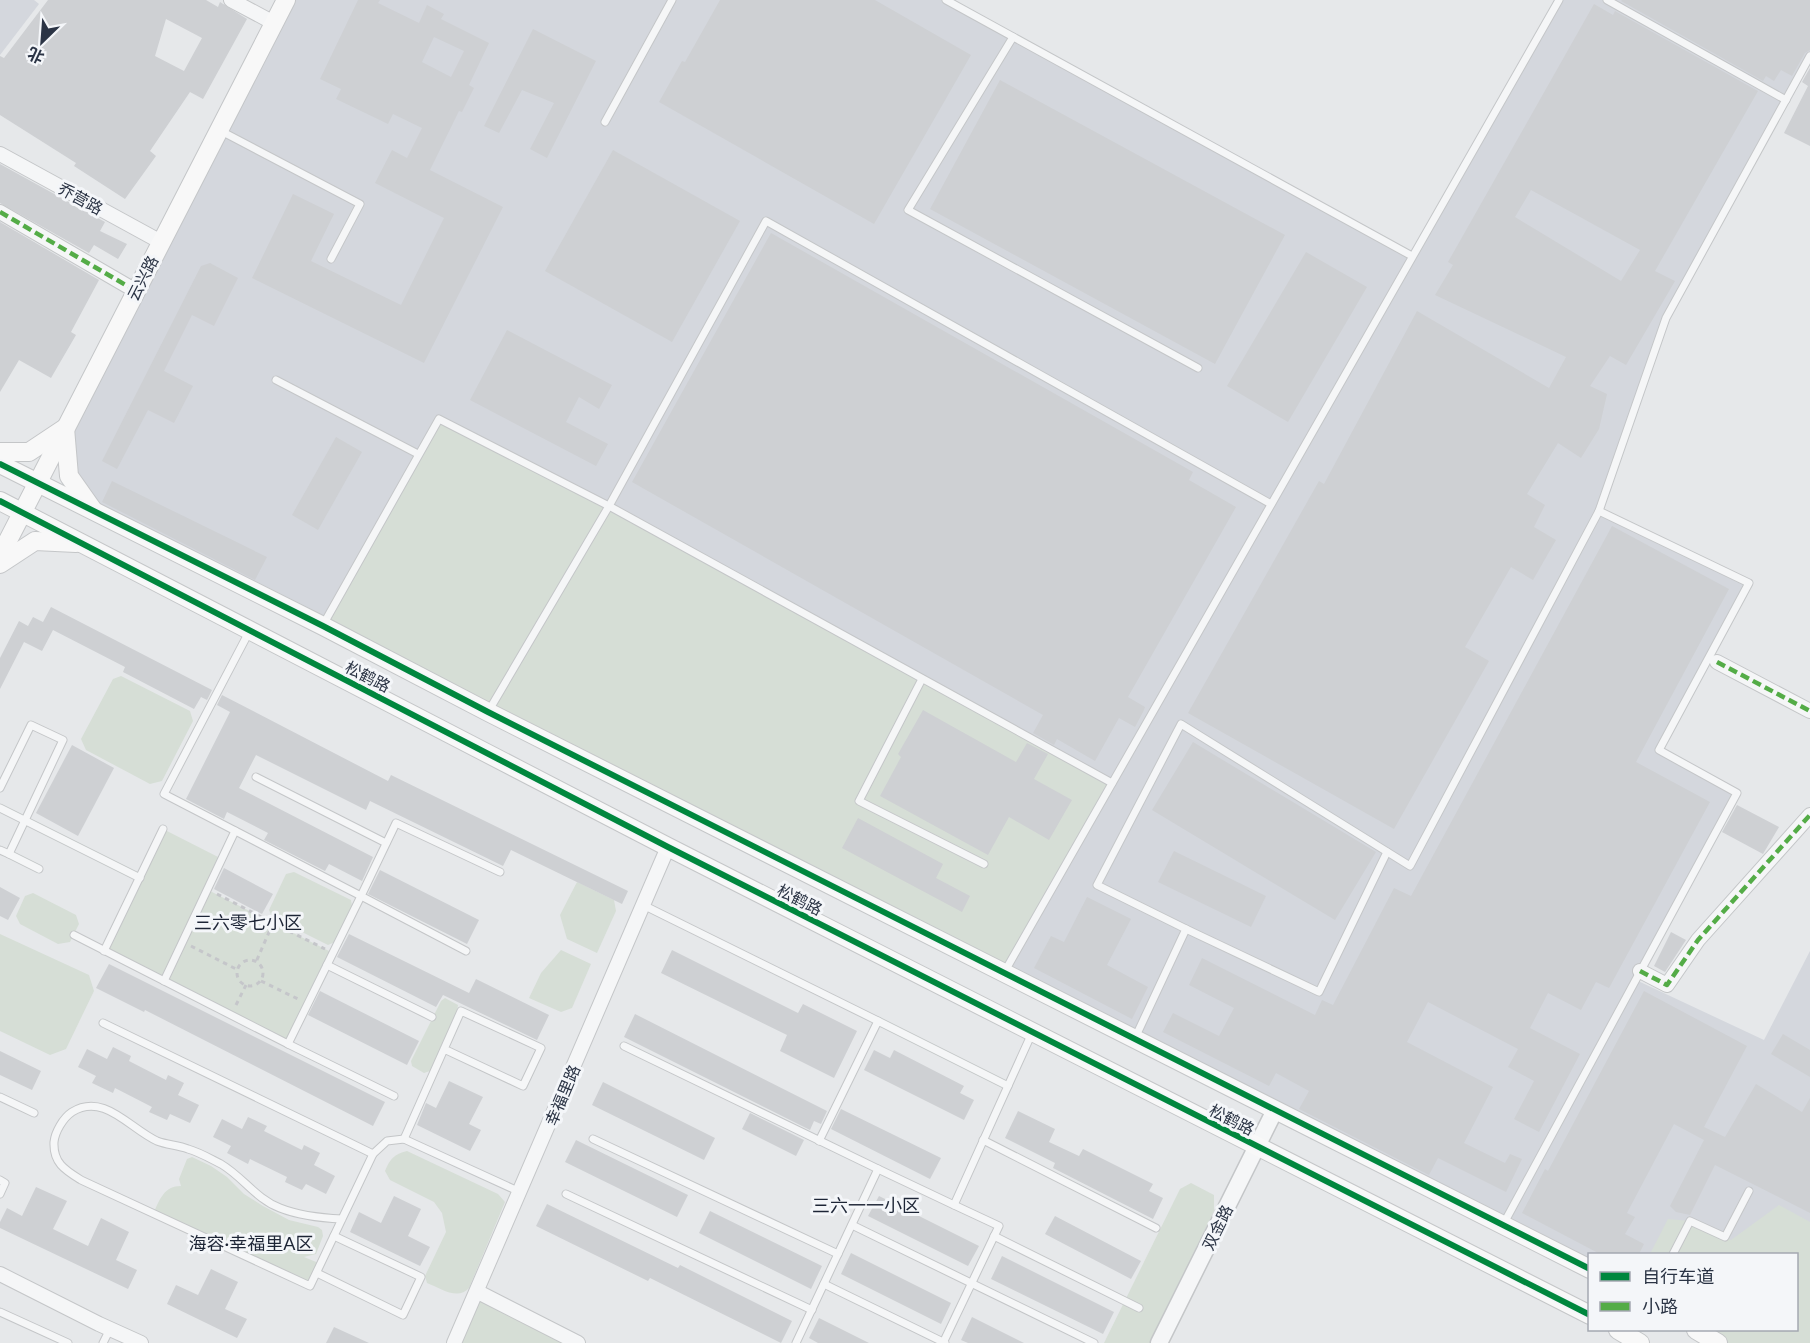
<svg xmlns="http://www.w3.org/2000/svg" width="1810" height="1343" font-family="Lato,'Noto Sans SC',sans-serif">
<style>
.built{fill:#d4d7dd}
.green{fill:#d6ded6}
.building{fill:#ced0d3;fill-rule:evenodd}
.lines{fill:none;stroke-linecap:round;stroke-linejoin:round}
.service-casing{stroke:#c4c6c8;stroke-width:9}
.minor-casing{stroke:#c4c6c8;stroke-width:16}
.tertiary-casing{stroke:#c4c6c8;stroke-width:19}
.secondary-casing{stroke:#c4c6c8;stroke-width:20}
.path{stroke:#c5c6ca;stroke-width:3;stroke-dasharray:4.5 4.5;stroke-linecap:butt}
.service{stroke:#f5f6f7;stroke-width:7}
.minor{stroke:#f5f6f7;stroke-width:14}
.tertiary{stroke:#f5f6f7;stroke-width:16}
.secondary{stroke:#f8f8f8;stroke-width:18}
.quiet{stroke:#54ac47;stroke-width:4.5;stroke-dasharray:9 4.5;stroke-linecap:butt}
.cycleway-casing{stroke:#f4f6f9;stroke-width:10}
.cycleway{stroke:#00873e;stroke-width:6}
.labels{text-anchor:middle;dominant-baseline:central;stroke-width:6;stroke-linejoin:round;paint-order:stroke}
.street-label{font-size:16px;fill:#2b3445;stroke:#f4f6f9}
.neighbourhood-label{font-size:18px;fill:#1d2536;stroke:#f4f6f9}
</style>
<rect width="100%" height="100%" fill="#e6e8ea"/>
<g class="built">
<polygon points="0,0 34,0 39,4 0,55"/>
<polygon points="286,0 947,0 1412,256 1559,0 1810,0 1810,56 1666,318 1599,511 1749,583 1659,750 1737,793 1636,980 1764,1040 1810,951 1810,1343 1796,1330 1796,1254 1590,1254 1589,1269 94,512 69,476 65,428"/>
</g>
<g class="green">
<polygon points="439,419 609,506 1112,783 1004,973 323,626"/>
<polygon points="121,676 190,711 193,721 162,781 150,784 86,750 81,739 113,679"/>
<polygon points="163,829 222,859 208,890 333,953 288,1044 104,951"/>
<polygon points="294,872 351,900 352,906 335,942 328,945 272,917 269,910 286,874"/>
<polygon points="577,882 614,900 616,911 597,953 567,939 560,915"/>
<polygon points="33,893 76,915 79,924 70,942 58,944 20,924 16,916 25,896"/>
<polygon points="0,934 89,975 94,991 66,1049 50,1055 0,1031"/>
<polygon points="561,950 591,964 572,1008 561,1012 529,998 541,973"/>
<polygon points="445,998 458,1005 457,1011 430,1071 424,1073 412,1066 411,1061 441,1001"/>
<path d="M407,1151L498,1194L505,1202L469,1288C458,1301 440,1288 427,1283L425,1276L446,1232L442,1213L434,1202L390,1180L385,1171C390,1159 394,1154 407,1151Z"/>
<path d="M192,1157L211,1166L227,1177L244,1194L263,1206L289,1220L318,1227L322,1230L323,1236L316,1254L304,1257L321,1264L310,1286L153,1214C160,1199 164,1186 181,1186L179,1179L187,1159Z"/>
<polygon points="1191,1183 1214,1195 1214,1211 1150,1343 1104,1343 1180,1189"/>
<polygon points="1779,1205 1810,1222 1810,1343 1718,1343 1696,1330 1796,1330 1796,1254 1650,1254 1668,1219 1690,1221 1731,1240"/>
<polygon points="478,1292 578,1343 454,1343"/>
</g>
<g class="building">
<path d="M48,0H206L218,7L220,2L247,19L203,99L190,92L150,151L156,156L125,199L74,166L76,163L0,115V56L4,58ZM166,19L202,38L184,71L155,56Z"/>
<path d="M358,0H380L378,3L419,23L427,5L444,14L441,19L489,43L469,85L474,88L462,112L459,111L430,170L503,207L424,363L252,278L293,194L334,214L311,261L401,305L444,218L375,183L392,150L407,158L422,128L393,114L388,124L336,99L341,89L320,79ZM434,37L464,51L451,77L422,62Z"/>
<polygon points="720,0 875,0 971,55 874,224 659,102 682,61 685,62"/>
<polygon points="1622,0 1810,0 1810,50 1805,53 1792,76 1781,70 1774,81 1766,76 1763,81 1621,1"/>
<path d="M1594,4L1613,15L1615,11L1758,91L1655,271L1675,281L1626,365L1610,356L1590,386L1607,394L1599,429L1581,458L1558,443L1527,494L1545,505L1534,527L1556,540L1533,580L1511,567L1465,647L1489,661L1394,829L1188,713L1319,481L1324,484L1417,311L1549,388L1566,357L1435,295L1453,265L1448,262ZM1531,190L1640,250L1621,281L1515,217Z"/>
<polygon points="533,29 596,61 547,158 530,149 554,103 522,90 499,133 484,126"/>
<polygon points="1810,68 1810,146 1784,133 1808,86 1802,82"/>
<polygon points="1000,80 1285,235 1215,364 930,209"/>
<polygon points="613,150 740,221 672,342 545,271"/>
<polygon points="0,164 105,222 100,231 127,244 118,259 94,245 89,253 0,203"/>
<polygon points="0,222 99,280 71,332 76,335 51,378 19,360 0,392"/>
<polygon points="771,233 1193,472 1189,480 1236,507 1128,697 1145,707 1143,712 1135,727 1119,718 1095,761 1057,739 1054,745 1033,733 1043,715 632,482"/>
<polygon points="1306,252 1367,287 1288,422 1227,386"/>
<polygon points="210,263 238,278 214,326 192,315 164,371 193,386 174,423 148,410 117,469 102,461 201,266"/>
<polygon points="507,330 612,385 599,409 579,397 566,422 608,444 596,466 470,400"/>
<polygon points="336,437 362,452 318,530 292,515"/>
<polygon points="112,481 267,557 255,580 102,502"/>
<polygon points="1612,526 1729,589 1636,762 1710,802 1609,988 1596,982 1581,1010 1548,993 1530,1028 1580,1054 1539,1132 1514,1119 1534,1081 1508,1067 1518,1049 1428,1002 1407,1042 1493,1087 1464,1143 1505,1163 1510,1154 1522,1159 1506,1192 1438,1158 1429,1175 1299,1109 1309,1091 1276,1073 1269,1086 1163,1032 1173,1013 1219,1036 1234,1008 1189,985 1202,958 1315,1015 1322,1000 1333,1005 1394,888 1411,896"/>
<polygon points="51,607 212,690 207,700 201,697 194,709 123,672 125,667 53,630 42,651 24,642 0,689 0,658 19,621 28,626 33,617 43,622"/>
<polygon points="222,695 388,781 391,775 628,891 622,904 511,850 503,866 370,801 366,810 256,755 239,788 373,857 362,881 329,864 325,871 264,840 268,833 227,812 224,819 186,799 230,712 217,705"/>
<polygon points="923,710 1016,762 1027,743 1048,754 1034,779 1072,800 1049,840 1009,817 988,855 880,796 901,757 898,754"/>
<polygon points="1193,742 1376,852 1335,920 1152,810"/>
<polygon points="72,745 114,768 78,836 36,813"/>
<polygon points="1737,805 1779,827 1763,854 1722,832"/>
<polygon points="858,818 943,864 936,878 970,896 962,912 842,848"/>
<polygon points="1174,851 1266,896 1251,927 1158,882"/>
<polygon points="224,868 273,894 262,914 214,889"/>
<polygon points="380,870 479,920 467,944 368,894"/>
<polygon points="0,887 20,898 8,920 0,916"/>
<polygon points="1087,897 1131,919 1107,965 1148,987 1132,1019 1034,968 1051,936 1064,942"/>
<polygon points="1671,932 1686,940 1665,972 1654,966"/>
<polygon points="349,934 469,993 476,979 549,1015 537,1040 443,995 436,1007 337,957"/>
<polygon points="672,950 798,1013 803,1004 857,1031 834,1078 780,1051 787,1035 661,973"/>
<polygon points="109,964 385,1102 373,1126 145,1010 144,1012 96,988"/>
<polygon points="320,991 419,1041 407,1065 308,1015"/>
<polygon points="1644,991 1747,1046 1704,1127 1725,1137 1756,1084 1802,1112 1810,1098 1810,1213 1715,1165 1690,1215 1676,1212 1670,1206 1704,1140 1674,1124 1627,1213 1635,1217 1625,1234 1644,1244 1639,1254 1600,1254 1522,1213 1545,1169 1548,1171"/>
<polygon points="635,1014 827,1111 821,1124 814,1121 810,1130 624,1037"/>
<polygon points="1783,1034 1810,1050 1810,1077 1771,1054"/>
<polygon points="113,1047 131,1056 129,1061 166,1080 168,1075 184,1083 178,1095 199,1105 190,1123 170,1114 167,1120 149,1112 152,1107 115,1088 113,1093 92,1083 96,1076 78,1067 87,1049 107,1059"/>
<polygon points="874,1050 890,1058 894,1050 964,1086 960,1093 974,1100 964,1120 864,1070"/>
<polygon points="0,1051 41,1071 32,1090 0,1075"/>
<polygon points="449,1081 483,1097 469,1124 481,1130 470,1151 417,1125 426,1103 436,1108"/>
<polygon points="603,1082 715,1138 704,1160 592,1105"/>
<polygon points="841,1109 941,1158 930,1179 831,1129"/>
<polygon points="1018,1111 1055,1129 1049,1142 1079,1156 1083,1149 1153,1184 1149,1191 1163,1198 1153,1219 1053,1168 1055,1163 1005,1138"/>
<polygon points="750,1113 804,1140 796,1156 742,1129"/>
<polygon points="248,1117 267,1126 264,1131 302,1150 304,1145 320,1153 314,1165 335,1176 326,1194 306,1184 302,1190 285,1182 287,1177 250,1159 248,1164 227,1153 231,1146 213,1137 222,1119 242,1129"/>
<polygon points="576,1140 688,1195 677,1217 565,1162"/>
<polygon points="36,1187 67,1201 53,1229 88,1246 101,1218 129,1232 116,1260 137,1270 128,1289 0,1228 0,1222 7,1208 22,1216"/>
<polygon points="394,1196 421,1209 408,1236 430,1247 420,1266 350,1232 359,1212 381,1223"/>
<polygon points="879,1196 979,1246 968,1266 868,1216"/>
<polygon points="547,1204 678,1268 680,1265 792,1321 781,1343 650,1278 648,1281 536,1226"/>
<polygon points="710,1211 822,1266 811,1289 699,1233"/>
<polygon points="1055,1216 1141,1261 1131,1279 1045,1234"/>
<polygon points="851,1253 951,1303 941,1324 841,1274"/>
<polygon points="1002,1256 1114,1312 1103,1334 991,1279"/>
<polygon points="211,1269 238,1282 225,1309 247,1319 237,1338 167,1304 176,1285 198,1295"/>
<polygon points="972,1317 1024,1343 968,1343 961,1340"/>
<polygon points="819,1318 869,1343 818,1343 809,1338"/>
<polygon points="334,1327 369,1343 326,1343"/>
</g>
<g class="lines">
<defs>
<g id="service">
<polyline points="946,0 1412,256"/>
<polyline points="1607,0 1786,100"/>
<polyline points="1013,37 908,210 1198,368"/>
<polyline points="605,122 672,0"/>
<polyline points="221,131 360,204 331,259"/>
<polyline points="276,380 418,454"/>
<polyline points="323,625 439,419 609,506 1112,783"/>
<polyline points="922,679 859,801 984,864"/>
<polyline points="488,712 609,506 766,221 1271,504"/>
<polyline points="256,777 386,843"/>
<polyline points="0,788 31,725 63,740 9,854 0,850"/>
<polyline points="0,808 140,878"/>
<polyline points="9,854 39,869"/>
<polyline points="643,905 878,1021"/>
<polyline points="1186,929 1319,992 1387,852"/>
<polyline points="74,935 288,1044 361,896 164,794 249,632"/>
<polyline points="104,951 163,829"/>
<polyline points="466,951 361,896 396,823 500,872"/>
<polyline points="327,965 432,1017"/>
<polyline points="1005,971 1559,0"/>
<polyline points="164,981 235,831"/>
<polyline points="103,1023 373,1154 387,1141 404,1139 520,1192"/>
<polyline points="1135,1038 1186,929 1097,885 1181,724 1410,866 1599,511 1666,318 1810,56"/>
<polyline points="288,1044 394,1096"/>
<polyline points="624,1046 878,1169"/>
<polyline points="0,1097 34,1113"/>
<polyline points="404,1139 461,1011 541,1048 523,1086 444,1049"/>
<polyline points="593,1139 838,1254"/>
<polyline points="983,1140 1156,1228"/>
<polyline points="819,1141 878,1021 1008,1086"/>
<polyline points="0,1180 5,1183 0,1194"/>
<polyline points="566,1194 812,1310"/>
<path d="M342,1219C320,1218 300,1216 280,1208C256,1199 243,1177 221,1164C211,1159 199,1152 188,1149C178,1145 167,1145 157,1141C130,1129 104,1092 72,1112C63,1118 55,1132 54,1142C53,1163 65,1170 81,1180L310,1286L373,1154"/>
<polyline points="1504,1223 1737,793 1659,750 1749,583 1599,511"/>
<polyline points="852,1225 1094,1343"/>
<polyline points="994,1236 1139,1308"/>
<polyline points="1673,1254 1690,1221 1725,1237 1749,1191"/>
<polyline points="317,1273 403,1315 421,1277 334,1236"/>
<polyline points="824,1284 945,1343"/>
<polyline points="0,1312 68,1343"/>
<polyline points="103,1343 110,1329"/>
<polyline points="796,1343 878,1169 954,1205 1032,1033"/>
<polyline points="943,1343 999,1226 954,1205"/>
</g>
<g id="minor">
<polyline points="231,0 274,23"/>
<polyline points="0,154 161,242"/>
<polyline points="0,212 136,291"/>
<polyline points="1717,662 1810,711"/>
<polyline points="1640,971 1667,985 1698,940 1810,815"/>
<polyline points="0,1274 99,1324 141,1343"/>
<polyline points="478,1292 578,1343"/>
<polyline points="454,1343 668,847"/>
</g>
<polyline id="tertiary" points="1159,1343 1275,1110"/>
<g id="secondary">
<polyline points="0,452 29,452 65,428 69,476 93,510"/>
<polyline points="0,464 323,626 488,712 1590,1269"/>
<polyline points="0,501 668,847 1590,1315"/>
<polyline points="0,556 286,0"/>
<polyline points="0,564 35,541 76,543"/>
<polyline points="1618,1330 1640,1343"/>
<polyline points="1696,1330 1718,1343"/>
</g>
</defs>
<use href="#service" class="service-casing"/>
<use href="#minor" class="minor-casing"/>
<use href="#tertiary" class="tertiary-casing"/>
<use href="#secondary" class="secondary-casing"/>
<g class="path">
<polyline points="217,894 273,923 256,962"/>
<polyline points="273,923 325,949"/>
<polyline points="191,946 238,970"/>
<circle cx="250" cy="973" r="13"/>
<polyline points="261,981 298,999"/>
<polyline points="236,1005 246,985"/>
</g>
<use href="#service" class="service"/>
<use href="#minor" class="minor"/>
<use href="#tertiary" class="tertiary"/>
<use href="#secondary" class="secondary"/>
<g class="quiet">
<polyline points="0,212 136,291"/>
<polyline points="1717,662 1810,711"/>
<polyline points="1640,971 1667,985 1698,940 1810,815"/>
</g>
<defs>
<g id="cycleway">
<polyline points="0,464 323,626 488,712 1590,1269"/>
<polyline points="0,501 668,847 1590,1315"/>
</g>
</defs>
<use href="#cycleway" class="cycleway-casing"/>
<use href="#cycleway" class="cycleway"/>
</g>
<g class="labels">
<g class="street-label">
<text transform="translate(81 198) rotate(29)">乔营路</text>
<text transform="translate(142 278) rotate(-63)">云兴路</text>
<text transform="translate(368 676) rotate(27)">松鹤路</text>
<text transform="translate(800 899) rotate(27)">松鹤路</text>
<text transform="translate(562 1095) rotate(-67)">幸福里路</text>
<text transform="translate(1232 1119) rotate(27)">松鹤路</text>
<text transform="translate(1217 1227) rotate(-64)">双金路</text>
</g>
<g class="neighbourhood-label">
<text x="248" y="922">三六零七小区</text>
<text x="866" y="1205">三六一一小区</text>
<text x="251" y="1243">海容·幸福里A区</text>
</g>
</g>
<rect x="1588" y="1253" width="210" height="78" fill="#f4f6f9" stroke="#a4a8b1" stroke-width="1.5"/>
<rect x="1600" y="1272" width="30" height="9" fill="#00873e" stroke="#a4a8b1" stroke-width="1.5"/>
<text x="1642" y="1283" font-size="18" fill="#2b3445">自行车道</text>
<rect x="1600" y="1302" width="30" height="9" fill="#54ac47" stroke="#a4a8b1" stroke-width="1.5"/>
<text x="1642" y="1313" font-size="18" fill="#2b3445">小路</text>
<g transform="translate(42 42) rotate(205)" stroke="#f4f6f9" stroke-width="4.5" paint-order="stroke">
<path d="M0-4.5L10 22L0 15L-10 22Z" fill="#2b3445"/>
<text y="-9" font-size="16" font-weight="bold" text-anchor="middle" fill="#2b3445">北</text>
</g>
</svg>
